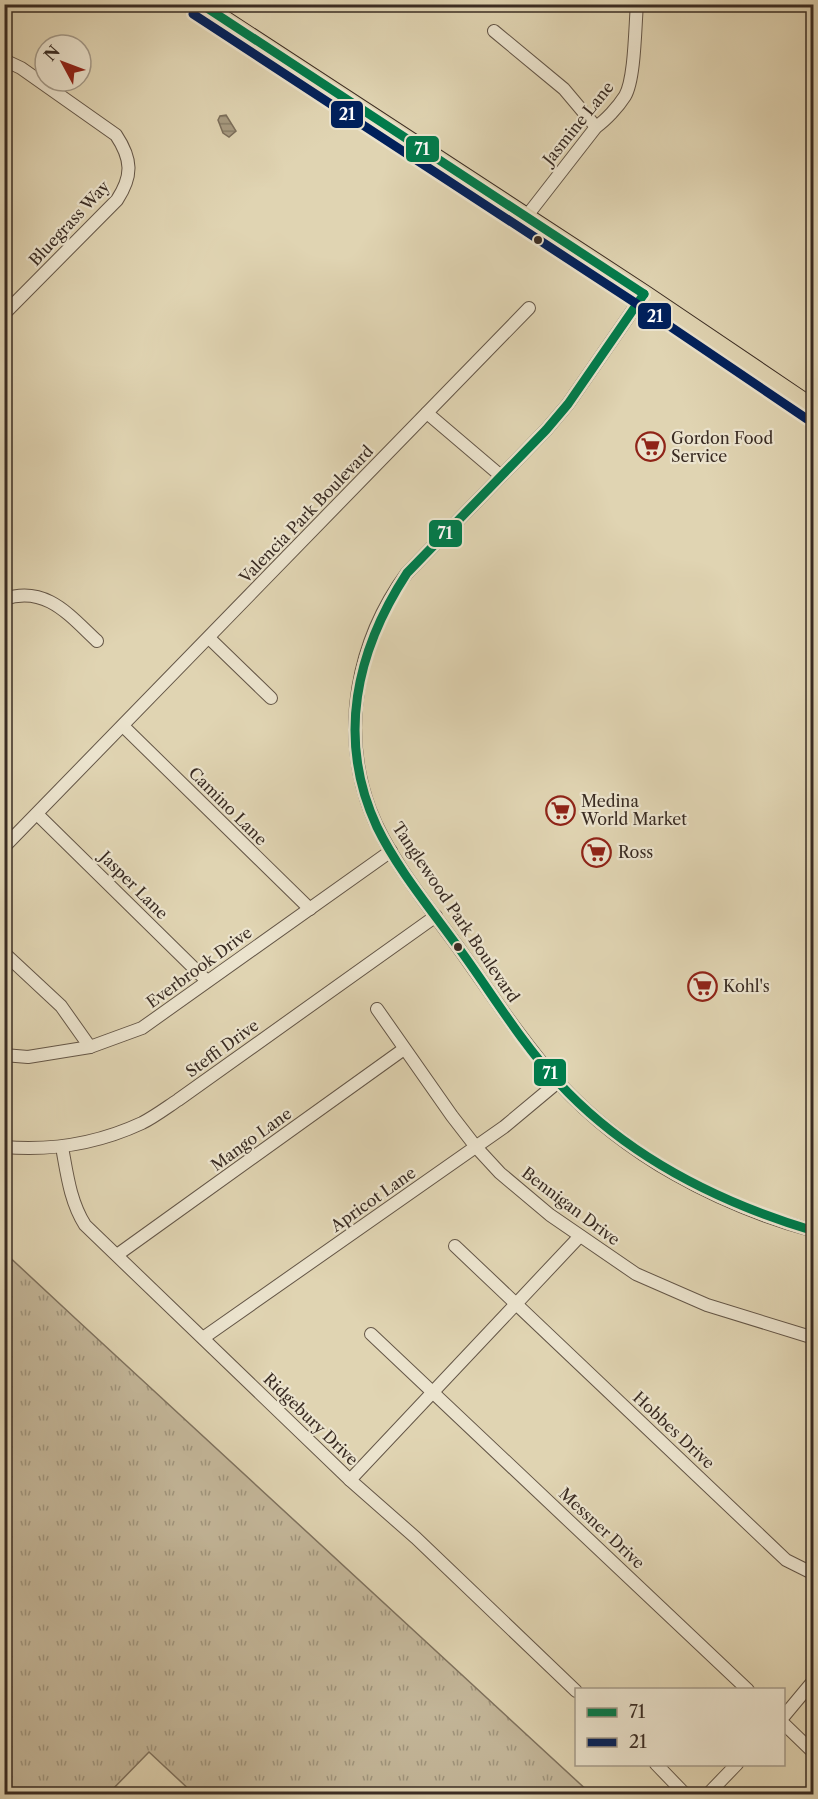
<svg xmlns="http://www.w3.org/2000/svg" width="818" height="1799" font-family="'Libre Caslon Text',serif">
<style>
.park{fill:url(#park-tufts);stroke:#7f725e;stroke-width:1.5}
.water{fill:url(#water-rules);stroke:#7c6f5b;stroke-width:1.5}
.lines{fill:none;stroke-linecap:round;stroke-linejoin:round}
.minor-casing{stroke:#645647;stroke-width:14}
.primary-casing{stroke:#3a2c23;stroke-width:20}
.minor{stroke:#ebe3cd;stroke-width:12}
.primary{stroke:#e0d4b2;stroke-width:18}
.bus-1-casing{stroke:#ebe3cd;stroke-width:14}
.bus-2-casing{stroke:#ebe3cd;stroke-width:14}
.bus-1{stroke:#007b4b;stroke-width:9}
.bus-2{stroke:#00205b;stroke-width:9}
.bus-dot{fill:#3a2c23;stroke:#ebe3cd;stroke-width:2}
.labels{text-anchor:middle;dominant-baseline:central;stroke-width:4.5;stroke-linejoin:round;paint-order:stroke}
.street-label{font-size:16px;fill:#3a2c23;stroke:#ebe3cd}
.poi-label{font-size:16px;fill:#3a2c23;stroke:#ebe3cd;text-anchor:start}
.line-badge{stroke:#ebe3cd;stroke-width:2}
.badge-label{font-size:16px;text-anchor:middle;font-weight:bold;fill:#fff}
</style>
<defs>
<pattern id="park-tufts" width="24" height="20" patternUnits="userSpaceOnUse" patternTransform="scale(1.5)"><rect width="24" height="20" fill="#c4b79a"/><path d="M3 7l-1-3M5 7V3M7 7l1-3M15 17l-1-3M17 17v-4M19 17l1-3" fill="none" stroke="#a0957d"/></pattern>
<pattern id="water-rules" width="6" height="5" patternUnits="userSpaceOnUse" patternTransform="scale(1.5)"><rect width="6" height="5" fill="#a89b81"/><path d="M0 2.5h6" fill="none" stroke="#8a7f69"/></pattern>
</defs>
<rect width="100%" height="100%" fill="#e0d4b2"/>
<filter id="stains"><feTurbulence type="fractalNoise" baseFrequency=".00333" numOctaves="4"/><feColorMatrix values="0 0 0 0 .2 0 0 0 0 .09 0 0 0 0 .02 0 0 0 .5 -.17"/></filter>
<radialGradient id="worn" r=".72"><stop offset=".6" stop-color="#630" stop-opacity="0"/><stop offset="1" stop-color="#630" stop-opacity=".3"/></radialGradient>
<polygon class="park" points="4,1252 76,1319 591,1794 194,1794 149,1752 108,1794 5,1794"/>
<polygon class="water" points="226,115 236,131 229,137 223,133 218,120 220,116"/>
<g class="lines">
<defs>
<g id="minor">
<polyline points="494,31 564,89 596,127"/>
<path d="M4,60L21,68L116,135C132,159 133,176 117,200L4,314"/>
<path d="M526,217L596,127C606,120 618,107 625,96C635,79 635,26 637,4"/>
<path d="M644,294L568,404L546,430L407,573C357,641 340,730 370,810C388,857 428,906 458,947C490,992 521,1040 558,1082C626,1156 718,1205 814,1231"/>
<polyline points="427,413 501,476"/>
<path d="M4,599C46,585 69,615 97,641"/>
<polyline points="209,638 271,698"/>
<polyline points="123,726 310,909"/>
<polyline points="37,814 207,981"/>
<polyline points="4,847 529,308"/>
<polyline points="4,953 61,1006 90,1047"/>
<polyline points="377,1009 452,1116 476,1147 500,1173 550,1215 636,1274 707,1305 814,1338"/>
<polyline points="4,1055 28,1057 90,1047 142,1028 391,851"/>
<path d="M4,1147C51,1151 99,1143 142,1123C154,1117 166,1108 178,1100L436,916"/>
<path d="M62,1147C67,1174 70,1201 85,1225L350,1480L416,1538L576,1691"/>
<polyline points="455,1246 786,1560 814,1574"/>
<polyline points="117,1255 404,1049"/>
<polyline points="371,1334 748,1690"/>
<polyline points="203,1338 504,1127 558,1082"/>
<polyline points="350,1480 580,1236"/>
<polyline points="784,1716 814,1680"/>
<polyline points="784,1724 814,1753"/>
<polyline points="656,1764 685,1794"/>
<polyline points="708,1794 737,1764"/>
</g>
<polyline id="primary" points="200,4 644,294 814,409"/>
</defs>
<use href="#minor" class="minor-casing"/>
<use href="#primary" class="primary-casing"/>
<use href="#minor" class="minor"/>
<use href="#primary" class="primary"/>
<defs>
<g id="bus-1">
<polyline points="201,4 644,294"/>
<path d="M644,294L568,404L546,430L407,573C356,651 336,739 377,827C398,870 430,908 458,947C491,992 520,1041 558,1082C627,1157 717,1202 814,1231"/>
</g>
<polyline id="bus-2" points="193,14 637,304 807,419"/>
</defs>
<use href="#bus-1" class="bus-1-casing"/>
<use href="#bus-2" class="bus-2-casing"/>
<use href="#bus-1" class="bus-1"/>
<use href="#bus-2" class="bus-2"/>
</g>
<defs>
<symbol id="supermarket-ring" viewBox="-11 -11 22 22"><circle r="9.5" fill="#ebe3cd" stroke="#8f2418" stroke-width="1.5"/><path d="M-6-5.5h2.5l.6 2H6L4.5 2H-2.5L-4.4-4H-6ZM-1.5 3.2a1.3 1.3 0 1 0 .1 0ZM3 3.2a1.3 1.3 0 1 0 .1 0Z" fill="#8f2418"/></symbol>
</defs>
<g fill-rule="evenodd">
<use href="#supermarket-ring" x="634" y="430" width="33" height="33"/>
<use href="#supermarket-ring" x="544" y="794" width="33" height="33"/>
<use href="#supermarket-ring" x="580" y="836" width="33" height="33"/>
<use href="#supermarket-ring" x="686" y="970" width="33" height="33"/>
</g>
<g class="bus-dot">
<circle cx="538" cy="240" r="5"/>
<circle cx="458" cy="947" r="5"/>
</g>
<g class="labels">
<g class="street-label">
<text transform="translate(578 123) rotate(-51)">Jasmine Lane</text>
<text transform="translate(69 223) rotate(-47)">Bluegrass Way</text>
<text transform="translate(306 514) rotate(-46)">Valencia Park Boulevard</text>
<text transform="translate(228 806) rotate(45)">Camino Lane</text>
<text transform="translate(134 885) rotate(45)">Jasper Lane</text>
<text transform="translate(456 912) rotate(56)">Tanglewood Park Boulevard</text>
<text transform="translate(199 967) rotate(-36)">Everbrook Drive</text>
<text transform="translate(222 1048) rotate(-36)">Steffi Drive</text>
<text transform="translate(251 1139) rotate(-36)">Mango Lane</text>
<text transform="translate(373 1199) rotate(-35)">Apricot Lane</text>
<text transform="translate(571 1206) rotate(37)">Bennigan Drive</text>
<text transform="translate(311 1419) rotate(44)">Ridgebury Drive</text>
<text transform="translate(674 1430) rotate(43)">Hobbes Drive</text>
<text transform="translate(602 1528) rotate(43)">Messner Drive</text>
</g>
<g class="poi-label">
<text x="671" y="438">Gordon Food<tspan x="671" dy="18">Service</tspan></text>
<text x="581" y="801">Medina<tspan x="581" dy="18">World Market</tspan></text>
<text x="618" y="852">Ross</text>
<text x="723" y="986">Kohl's</text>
</g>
</g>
<g class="line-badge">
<rect x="330" y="100" width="34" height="29" rx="6" fill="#00205b"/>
<rect x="405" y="135" width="35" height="28" rx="6" fill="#007b4b"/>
<rect x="637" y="302" width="35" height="28" rx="6" fill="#00205b"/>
<rect x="428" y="519" width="35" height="29" rx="6" fill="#007b4b"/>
<rect x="533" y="1058" width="34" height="29" rx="6" fill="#007b4b"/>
</g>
<g class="badge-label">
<text x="347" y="120">21</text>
<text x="422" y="155">71</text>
<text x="655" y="322">21</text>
<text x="445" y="539">71</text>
<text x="550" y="1079">71</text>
</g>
<rect width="818" height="1799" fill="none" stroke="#e0d4b2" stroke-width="24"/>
<rect x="6" y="6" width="806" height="1787" fill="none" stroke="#3a2c23" stroke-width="3"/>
<rect x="12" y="12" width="794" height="1775" fill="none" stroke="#3a2c23" stroke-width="1.5"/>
<rect x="575" y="1688" width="210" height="78" fill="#ebe3cd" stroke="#a49a89" stroke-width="1.5"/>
<rect x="587" y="1708" width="30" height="9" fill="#007b4b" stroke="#a49a89" stroke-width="1.5"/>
<text x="629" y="1718" font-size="18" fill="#3a2c23">71</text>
<rect x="587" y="1738" width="30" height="9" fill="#00205b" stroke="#a49a89" stroke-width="1.5"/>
<text x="629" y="1748" font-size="18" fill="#3a2c23">21</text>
<g transform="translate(63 63) rotate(311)"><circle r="28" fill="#ebe3cd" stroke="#a49a89" stroke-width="1.5"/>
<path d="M0-4.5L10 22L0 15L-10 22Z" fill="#8f2418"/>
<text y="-9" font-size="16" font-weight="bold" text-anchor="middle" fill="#3a2c23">N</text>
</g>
<rect width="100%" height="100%" filter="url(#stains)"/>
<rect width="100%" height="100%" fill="url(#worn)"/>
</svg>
